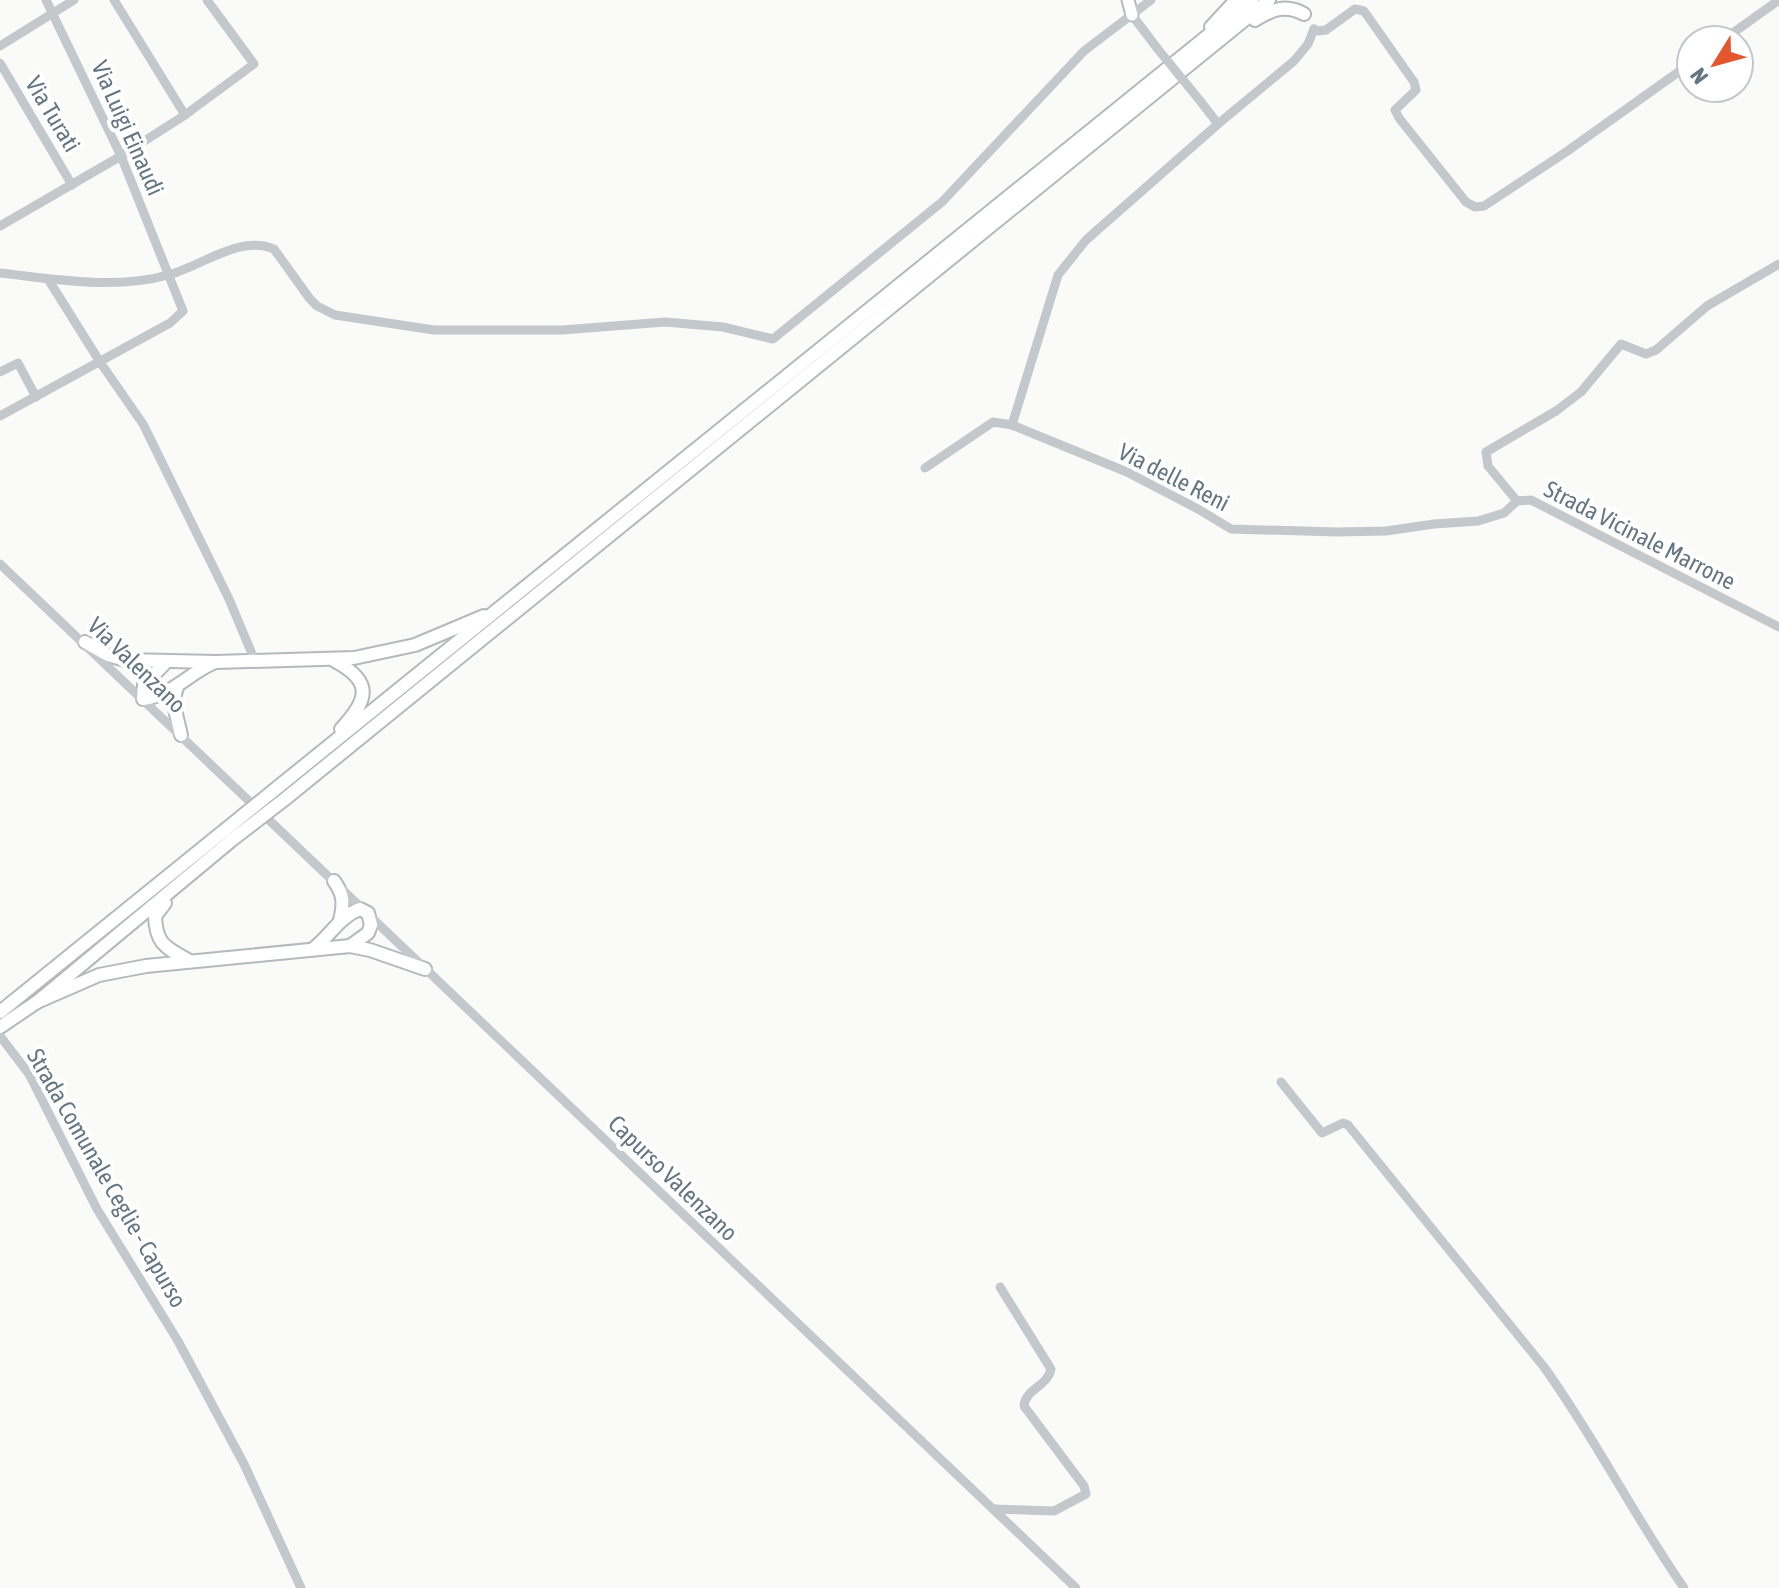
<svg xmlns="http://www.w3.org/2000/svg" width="1779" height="1588" font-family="'Asap Condensed',sans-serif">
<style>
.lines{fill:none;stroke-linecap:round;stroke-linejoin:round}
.major-casing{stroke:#b5babe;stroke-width:15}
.highway-casing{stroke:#b4b9bd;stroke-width:16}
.minor{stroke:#c3c8cc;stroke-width:9}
.major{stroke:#fff;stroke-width:11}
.highway{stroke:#fff;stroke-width:12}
.highway-bridge-casing{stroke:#b4b9bd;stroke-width:16;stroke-linecap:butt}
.minor-bridge{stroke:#c3c8cc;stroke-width:9}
.highway-bridge{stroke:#fff;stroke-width:12}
.labels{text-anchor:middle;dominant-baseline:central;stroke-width:8;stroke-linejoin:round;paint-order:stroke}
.street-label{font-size:24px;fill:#657683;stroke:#fff}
</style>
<rect width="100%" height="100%" fill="#fafaf8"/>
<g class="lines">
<defs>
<polyline id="major" points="1128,0 1132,15"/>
<g id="highway">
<path d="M1255,20C1272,9 1286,4 1304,14"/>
<polyline points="1211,27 1236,0"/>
<polyline points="85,642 108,655 125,660 216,662 354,658 415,645 484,616"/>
<path d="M167,661L144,685L143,699C171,696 188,674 213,663"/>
<path d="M335,661C374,682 368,700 341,729"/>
<polyline points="177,687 173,701 181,735"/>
<polyline points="278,787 1252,0"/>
<polyline points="285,799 1269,0"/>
<path d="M334,881C344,895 344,904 340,920"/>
<path d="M165,903L155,916C156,944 165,947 188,960"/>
<path d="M313,949C330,936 340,916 360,909L368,913L371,925L368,933L350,946"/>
<polyline points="37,1002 99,975 146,966 350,946 370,950 425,969"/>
<polyline points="0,1012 225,830"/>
<polyline points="0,1027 37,1002 233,839"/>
</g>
</defs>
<use href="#major" class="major-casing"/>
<use href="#highway" class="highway-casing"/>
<g class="minor">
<polyline points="114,0 185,115"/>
<polyline points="1132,15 1157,48"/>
<polyline points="1314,29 1318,31 1326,30 1355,9 1364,11 1414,82 1416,90 1395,110 1399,118 1466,202 1475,207 1484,206 1566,152 1691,63"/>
<polyline points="1723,40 1779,0"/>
<polyline points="0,46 74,0"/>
<polyline points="0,63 72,185"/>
<polyline points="1201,102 1218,124"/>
<polyline points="0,226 121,156 185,115 254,64 207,0"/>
<polyline points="1779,264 1707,306 1656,350 1646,354 1621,344 1581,392 1556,411 1486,452 1488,466 1517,501 1531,500 1779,627"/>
<path d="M0,273C54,279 115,290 168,275C200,267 241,234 274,249L310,299L317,306L335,315L434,330H562L665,322L723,327L773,339L942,202L1084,51L1151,0"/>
<polyline points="48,279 100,362 143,424 229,599 255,661"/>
<polyline points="0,372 18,363 36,397"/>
<polyline points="0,416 170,323 183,311 121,156 46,0"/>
<polyline points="1012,425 1058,275 1086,240 1218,124 1294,61 1308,44 1314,29"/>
<polyline points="925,468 993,422 1012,425 1127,472 1198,509 1231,529 1337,532 1386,531 1434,524 1478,521 1504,513 1517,501"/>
<polyline points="0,564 1076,1588"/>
<polyline points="0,1036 29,1074 97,1209 178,1341 244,1464 301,1588"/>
<path d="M1281,1082L1322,1133L1343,1123L1348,1125L1544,1367C1595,1438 1634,1516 1684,1588"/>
<path d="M993,1509L1054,1511L1086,1494L1084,1486L1024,1406C1025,1389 1048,1386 1051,1369L1000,1287"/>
</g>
<use href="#major" class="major"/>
<use href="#highway" class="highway"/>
<defs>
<g id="highway-bridge">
<polyline points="225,830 278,787"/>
<polyline points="233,839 285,799"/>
</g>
</defs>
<use href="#highway-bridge" class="highway-bridge-casing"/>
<polyline class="minor-bridge" points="1157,48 1201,102"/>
<use href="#highway-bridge" class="highway-bridge"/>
</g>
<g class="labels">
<g class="street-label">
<text transform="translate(53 114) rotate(59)">Via Turati</text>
<text transform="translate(128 128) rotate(66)">Via Luigi Einaudi</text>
<text transform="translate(1174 477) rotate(27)">Via delle Reni</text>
<text transform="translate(1640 535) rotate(27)">Strada Vicinale Marrone</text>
<text transform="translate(137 665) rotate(44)">Via Valenzano</text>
<text transform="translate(107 1178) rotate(60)">Strada Comunale Ceglie - Capurso</text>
<text transform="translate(673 1178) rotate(44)">Capurso Valenzano</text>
</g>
</g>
<g transform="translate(1715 64) rotate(233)"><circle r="38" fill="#ffffff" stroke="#c1c8cd" stroke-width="2"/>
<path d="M0-6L14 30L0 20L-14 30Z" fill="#e4572e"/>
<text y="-12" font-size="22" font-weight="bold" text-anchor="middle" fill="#657683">N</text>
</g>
</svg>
